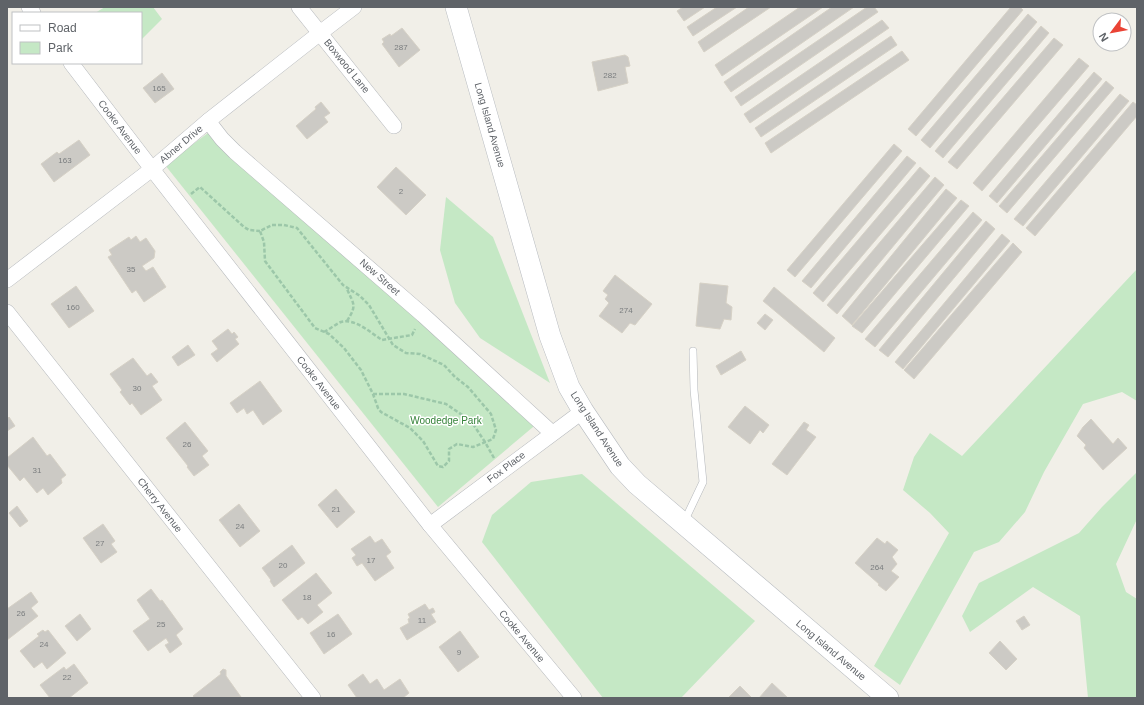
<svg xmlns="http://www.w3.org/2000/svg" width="1144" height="705" font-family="Arial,sans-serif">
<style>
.green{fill:#c5e8c5}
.building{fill:#cccac5;stroke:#d6d1c6}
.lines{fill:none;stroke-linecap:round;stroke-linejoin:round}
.lane-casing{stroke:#b5b8bc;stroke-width:8}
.street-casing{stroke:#b5b8bc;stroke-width:16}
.secondary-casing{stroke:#b6babf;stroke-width:22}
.path{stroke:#9cc7a9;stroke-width:2.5;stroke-dasharray:4 2;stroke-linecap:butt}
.lane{stroke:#fff;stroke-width:7}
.street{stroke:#fff;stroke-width:15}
.secondary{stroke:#fff;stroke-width:21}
.labels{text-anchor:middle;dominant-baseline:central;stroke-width:3;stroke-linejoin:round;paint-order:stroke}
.number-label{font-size:8px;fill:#7a7d7f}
.street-label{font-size:10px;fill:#5f6368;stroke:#fff}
.park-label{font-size:10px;fill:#348238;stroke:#fff}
</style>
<rect width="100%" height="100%" fill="#f1efe8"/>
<g class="green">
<polygon points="105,7 153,7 162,19 141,40 141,13 95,13"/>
<polygon points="212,130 539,422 438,507 165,165"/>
<polygon points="446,197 493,237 550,383 480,338 455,303 440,250"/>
<polygon points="1137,269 1137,401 1122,392 1083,404 1044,472 1025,512 999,542 974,552 900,685 874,666 949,533 930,513 903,490 914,457 930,433 962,456"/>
<polygon points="1137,472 1137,519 1116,564 1126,592 1137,599 1137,698 1088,698 1080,616 1033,587 970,632 962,616 979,583 1079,533 1102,507"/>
<polygon points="582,474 755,621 681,698 603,698 482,542 492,515 531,482"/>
</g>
<g class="building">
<polygon points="683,7 705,7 684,21 677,11"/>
<polygon points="717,7 737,7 693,36 687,27"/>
<polygon points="749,7 771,7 704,52 698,42"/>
<polygon points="800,7 823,7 722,76 715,65"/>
<polygon points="832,7 854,7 731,92 724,82"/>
<polygon points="867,7 874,7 878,12 741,106 735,97"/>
<polygon points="1011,7 1020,7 1023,10 916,136 908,129"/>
<polygon points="1028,14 1037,22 930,148 921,140"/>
<polygon points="882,20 889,28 750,123 744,114"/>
<polygon points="1041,26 1049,33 943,158 935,151"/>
<polygon points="402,28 420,50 399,67 382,44 384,42 382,39 390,34 391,36"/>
<polygon points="891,36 897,45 761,137 755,128"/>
<polygon points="1054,38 1063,45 957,169 948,162"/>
<polygon points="902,51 909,60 771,153 765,143"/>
<polygon points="625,55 628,57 630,66 625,67 628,83 598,91 592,62"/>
<polygon points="1079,58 1089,66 982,191 973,183"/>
<polygon points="1094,72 1102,79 997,203 989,196"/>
<polygon points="162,73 174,89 155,103 143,88"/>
<polygon points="1106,81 1114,88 1007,213 999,206"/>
<polygon points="1120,94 1129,101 1023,226 1014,219"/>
<polygon points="321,102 330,113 324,117 328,122 307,139 296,126 316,109 315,107"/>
<polygon points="1133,102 1137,105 1137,116 1035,236 1026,228"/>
<polygon points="79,140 90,155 54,182 41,164 57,152 59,154"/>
<polygon points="894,144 902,151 795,277 787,270"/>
<polygon points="907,156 916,163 811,288 802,281"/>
<polygon points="396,167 426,195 406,215 377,187"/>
<polygon points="920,167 930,176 823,302 813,293"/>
<polygon points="935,177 944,185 837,314 827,305"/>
<polygon points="946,189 957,198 852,325 842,316"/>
<polygon points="961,200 969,206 862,333 852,326"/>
<polygon points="973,212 982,220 875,347 865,339"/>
<polygon points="986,221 995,229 888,357 879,350"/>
<polygon points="1002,234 1010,241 903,369 895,362"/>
<polygon points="136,236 140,242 146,238 155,251 154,258 142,266 146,271 153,267 166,287 144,302 136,290 132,293 108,257 112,255 109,250 129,237 131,240"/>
<polygon points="1013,243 1022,252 914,379 904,370"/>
<polygon points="615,275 652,304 635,325 630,323 622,333 599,316 609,303 605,299 608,295 603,291"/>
<polygon points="700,283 728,286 726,303 732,307 731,320 724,319 720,329 696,326"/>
<polygon points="76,286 94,311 69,328 51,304"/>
<polygon points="774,287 835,338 824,352 763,301"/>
<polygon points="765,314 773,320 765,330 757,323"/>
<polygon points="228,329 232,334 234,332 238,337 235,339 239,344 217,362 211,354 218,349 212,341"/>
<polygon points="188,345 195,355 178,366 172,357"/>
<polygon points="741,351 746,360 721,375 716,366"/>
<polygon points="133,358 147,376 151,373 158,382 152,386 162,400 141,415 132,403 130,405 120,392 122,390 110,374"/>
<polygon points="260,381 282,411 263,425 253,410 247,414 244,408 237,413 230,403"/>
<polygon points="745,406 769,425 763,433 760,430 750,444 728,427"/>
<polygon points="9,417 15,426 7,431 7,419"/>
<polygon points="1091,419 1113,444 1118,438 1127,448 1103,470 1084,448 1086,445 1077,436 1083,427"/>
<polygon points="185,422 208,451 202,456 209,465 194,476 187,467 188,466 166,438"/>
<polygon points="804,422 809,425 806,430 816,437 787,475 772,464"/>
<polygon points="33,437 47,456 50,454 66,475 61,479 62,483 48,495 43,488 37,493 24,477 20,481 7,465 7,458"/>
<polygon points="336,489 355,512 337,528 318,505"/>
<polygon points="239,504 260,531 240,547 219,520"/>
<polygon points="17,506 28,521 20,527 9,513"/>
<polygon points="103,524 115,541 111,544 117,552 101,563 83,538"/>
<polygon points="370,536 375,543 382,539 391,552 386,556 394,568 375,581 362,563 357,566 352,558 356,555 351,549"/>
<polygon points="877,538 885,544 887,541 898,550 892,557 897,564 891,571 899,577 886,591 878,585 879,584 855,563"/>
<polygon points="292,545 305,563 274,587 270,581 271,580 262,568"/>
<polygon points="316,573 332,593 317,605 323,612 308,624 302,617 298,620 282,600"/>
<polygon points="151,589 160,601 162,600 183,629 176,635 182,644 170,653 165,645 169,643 166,638 148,651 133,631 150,619 137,600"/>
<polygon points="31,592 38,602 31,608 38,616 7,640 7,609"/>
<polygon points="425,604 429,610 433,608 435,612 431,614 436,622 407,640 400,628 409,623 408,619 410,618 408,614"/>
<polygon points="80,614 91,629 77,641 65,626"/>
<polygon points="338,614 352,634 324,654 310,633"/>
<polygon points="1024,616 1030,625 1022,630 1016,621"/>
<polygon points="43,630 45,632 48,630 66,653 47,669 42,662 34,668 20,651 39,636 37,634"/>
<polygon points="460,631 479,657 458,672 439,647"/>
<polygon points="1000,641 1017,659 1006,670 989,653"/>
<polygon points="74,664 88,683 69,698 50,698 40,685 64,667 66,670"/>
<polygon points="223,669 226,670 226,676 241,697 195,698 193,696 221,674 220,672"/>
<polygon points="363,674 370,684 377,679 384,690 400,679 409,693 403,698 357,698 348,685"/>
<polygon points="772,683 788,698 759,698"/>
<polygon points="740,686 752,698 728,698"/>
</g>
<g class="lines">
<defs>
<polyline id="lane" points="684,522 703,482 694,390 693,351"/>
<g id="street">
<polyline points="29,7 33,13"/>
<polyline points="299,7 394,126"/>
<polyline points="71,63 152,169 430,525 574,698"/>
<polyline points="208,121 222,139 235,152 423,315 552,433"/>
<polyline points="7,280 152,169 208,121 320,33 354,7"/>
<polyline points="7,312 313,698"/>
<polyline points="430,525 583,411"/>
</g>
<polyline id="secondary" points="456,7 550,336 569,387 583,411 620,466 637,484 888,698"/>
</defs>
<use href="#lane" class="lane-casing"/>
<use href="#street" class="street-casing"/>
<use href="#secondary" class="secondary-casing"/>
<g class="path">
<polyline points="191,194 200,187 244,227 249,230 260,231"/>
<polygon points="272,225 284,225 297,228 343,285 360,296 369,305 393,345 406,353 420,354 444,365 455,377 468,387 491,414 496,430 493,439 473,447 457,444 449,449 449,461 443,467 438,466 423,441 410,428 381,412 378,408 373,394 361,370 344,348 329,334 315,328 265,261 264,242 260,231"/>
<path d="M347,321C357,305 354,305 347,289"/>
<path d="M324,332C330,329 336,324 341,322C355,318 371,333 382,340L412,335L415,329"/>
<polyline points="373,394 404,394 446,404 471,421 485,442 494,458"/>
</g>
<use href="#lane" class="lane"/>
<use href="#street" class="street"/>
<use href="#secondary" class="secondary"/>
</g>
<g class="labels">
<g class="number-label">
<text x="401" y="47">287</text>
<text x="610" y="75">282</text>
<text x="159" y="88">165</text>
<text x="65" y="160">163</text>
<text x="401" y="191">2</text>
<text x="131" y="269">35</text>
<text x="73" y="307">160</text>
<text x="626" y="310">274</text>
<text x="137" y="388">30</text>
<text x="187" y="444">26</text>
<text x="37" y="470">31</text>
<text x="336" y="509">21</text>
<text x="240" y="526">24</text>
<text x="100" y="543">27</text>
<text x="371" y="560">17</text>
<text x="283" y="565">20</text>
<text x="877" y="567">264</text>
<text x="307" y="597">18</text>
<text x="21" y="613">26</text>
<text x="422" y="620">11</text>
<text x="161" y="624">25</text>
<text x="331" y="634">16</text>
<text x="44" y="644">24</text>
<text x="459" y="652">9</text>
<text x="67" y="677">22</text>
</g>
<g class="street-label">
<text transform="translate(347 66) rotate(51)">Boxwood Lane</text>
<text transform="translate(490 125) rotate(74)">Long Island Avenue</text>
<text transform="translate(120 127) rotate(53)">Cooke Avenue</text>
<text transform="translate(181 144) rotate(-40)">Abner Drive</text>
<text transform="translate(380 277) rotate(41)">New Street</text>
<text transform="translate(319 383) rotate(52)">Cooke Avenue</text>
<text transform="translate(597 429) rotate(57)">Long Island Avenue</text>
<text transform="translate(506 467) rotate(-37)">Fox Place</text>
<text transform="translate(160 505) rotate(52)">Cherry Avenue</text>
<text transform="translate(522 636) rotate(50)">Cooke Avenue</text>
<text transform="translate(831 650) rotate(40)">Long Island Avenue</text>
</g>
<g class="park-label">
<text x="446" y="420">Woodedge Park</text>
</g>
</g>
<rect width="1144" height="705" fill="none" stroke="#5f6368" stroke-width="16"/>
<rect x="12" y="12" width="130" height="52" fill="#ffffff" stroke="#bfc1c3"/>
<rect x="20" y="25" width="20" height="6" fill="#ffffff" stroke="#bfc1c3"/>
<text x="48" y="32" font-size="12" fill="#5f6368">Road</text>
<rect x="20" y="42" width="20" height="12" fill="#c5e8c5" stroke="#bfc1c3"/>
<text x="48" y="52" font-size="12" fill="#5f6368">Park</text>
<g transform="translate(1112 32) rotate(238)"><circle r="19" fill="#ffffff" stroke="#bfc1c3"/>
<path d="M0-3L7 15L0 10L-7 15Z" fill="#ea4335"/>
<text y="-6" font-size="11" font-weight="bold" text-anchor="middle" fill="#5f6368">N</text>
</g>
</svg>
